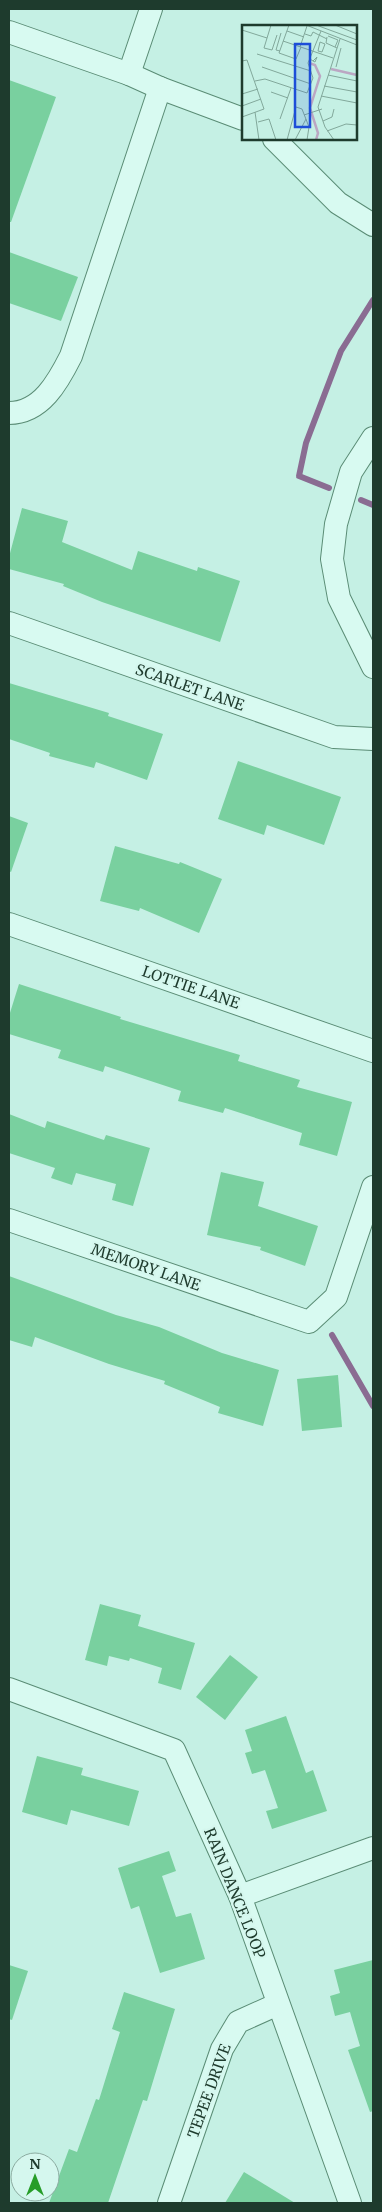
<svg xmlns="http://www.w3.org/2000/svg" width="382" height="2212" font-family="Merriweather,serif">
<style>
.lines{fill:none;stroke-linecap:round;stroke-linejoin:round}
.stream{stroke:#8a6c92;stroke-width:6}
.building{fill:#79d09f}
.minor-casing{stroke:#5a8c75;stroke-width:24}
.minor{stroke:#d8faf1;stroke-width:22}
.labels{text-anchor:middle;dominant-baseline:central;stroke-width:4.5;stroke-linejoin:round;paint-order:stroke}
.street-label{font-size:15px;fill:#1e3b2d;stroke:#d5f7ee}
.inset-river{fill:none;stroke:#bba7c3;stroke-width:2.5}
.inset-road{fill:none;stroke:#82a89b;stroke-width:1}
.view{fill:#1d4ed8;fill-opacity:0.15;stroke:#1d4ed8;stroke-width:2.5}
.inset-edge{fill:none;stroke:#1e3b2d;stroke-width:2.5}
</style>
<rect width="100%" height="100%" fill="#c5f0e4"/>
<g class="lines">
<g class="stream">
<polyline points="329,488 299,476 306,443 341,351 373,300"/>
<polyline points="361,500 373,505"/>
<polyline points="332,1335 373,1406"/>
</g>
</g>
<g class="building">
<polygon points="9,80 56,97 11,222 9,222"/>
<polygon points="9,252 78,277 61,321 9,303"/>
<polygon points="22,508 68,521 62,542 132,570 138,551 197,571 198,567 240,581 220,642 102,602 63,586 64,584 9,569 9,557"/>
<polygon points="9,683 109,713 108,716 163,734 147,780 96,762 94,768 49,756 50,753 9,739"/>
<polygon points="238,761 341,797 324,845 267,825 264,835 218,819"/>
<polygon points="9,816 28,823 11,872 9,871"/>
<polygon points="115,846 179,864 180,862 222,879 199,933 140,908 139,911 100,901"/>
<polygon points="19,984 121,1017 120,1019 240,1055 238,1061 300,1080 297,1087 352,1102 337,1156 299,1145 302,1133 225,1108 223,1113 178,1101 181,1091 105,1066 103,1072 58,1058 61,1050 9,1034 9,1016"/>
<polygon points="9,1114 45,1128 47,1121 104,1140 106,1135 150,1148 133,1206 112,1200 116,1184 76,1173 72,1185 51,1178 55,1168 9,1153"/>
<polygon points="221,1172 264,1182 258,1206 318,1226 305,1266 260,1250 261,1247 207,1235"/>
<polygon points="9,1276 116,1315 159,1327 222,1353 279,1370 263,1426 218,1413 220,1407 164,1384 165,1381 109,1364 35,1337 32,1347 9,1340"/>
<polygon points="338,1375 342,1427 302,1431 297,1379"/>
<polygon points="100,1604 141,1615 138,1626 195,1643 181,1690 158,1683 162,1668 130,1658 129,1661 109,1656 107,1666 85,1660"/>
<polygon points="230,1655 258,1677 225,1720 196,1697"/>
<polygon points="286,1716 306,1773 313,1770 327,1811 272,1829 266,1811 278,1808 265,1770 252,1774 245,1753 252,1751 245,1730"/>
<polygon points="37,1756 83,1768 81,1775 139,1791 129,1826 71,1810 67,1825 22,1812"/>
<polygon points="169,1851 176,1871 162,1876 176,1917 191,1913 205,1959 160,1973 139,1906 131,1909 118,1868"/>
<polygon points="373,1960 373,2111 370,2112 348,2050 360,2046 350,2012 335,2016 330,1996 340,1993 334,1970"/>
<polygon points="9,1965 28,1971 12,2020 9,2019"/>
<polygon points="124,1992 175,2009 147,2101 143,2100 108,2203 49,2203 69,2149 77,2152 96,2099 99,2100 120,2032 112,2029"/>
<polygon points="244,2172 295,2203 225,2203"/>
</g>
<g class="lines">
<defs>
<g id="minor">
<polyline points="9,32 129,74 160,88 243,119"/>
<polyline points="129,74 151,9"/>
<polyline points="274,139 338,203 373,225"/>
<path d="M9,413C41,413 58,382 71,356L160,88"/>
<polyline points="373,438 351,472 336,524 332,559 339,598 373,667"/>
<polyline points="9,623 334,737 373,739"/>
<polyline points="9,924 373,1051"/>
<polyline points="9,1220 309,1322 336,1297 373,1187"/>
<polyline points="9,1689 174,1750 240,1896 350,2203"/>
<polyline points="240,1896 373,1848"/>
<polyline points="169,2203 222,2049 238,2022 278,2004"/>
</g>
</defs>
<use href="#minor" class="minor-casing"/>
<use href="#minor" class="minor"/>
</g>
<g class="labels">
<g class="street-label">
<text transform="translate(190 687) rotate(19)">SCARLET LANE</text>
<text transform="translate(191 987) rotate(19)">LOTTIE LANE</text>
<text transform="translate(146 1267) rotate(19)">MEMORY LANE</text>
<text transform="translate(235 1893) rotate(68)">RAIN DANCE LOOP</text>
<text transform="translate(209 2091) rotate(-70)">TEPEE DRIVE</text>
</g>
</g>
<g transform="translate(242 25)">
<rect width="115" height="115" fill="#c5f0e4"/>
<path class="inset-river" d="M67,38L73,40L78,51L68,83L76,108L74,115M89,44L115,50"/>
<path class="inset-road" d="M29,0L22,23L30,25L35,10M47,0L37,28L54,34L59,22M64,0L115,20M74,0L115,15M93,0L115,9M0,5L25,13M45,6L62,12M63,9L69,11L71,7L85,14M86,11L96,15L93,22M85,12L84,18L95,23M41,16L91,33M78,17L83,19L80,27L76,26ZM58,22L65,1M38,26L34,25L39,8M15,29L69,46M68,34L71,36L73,37L75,32L71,36M0,36L5,35L22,84L0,92M20,42L69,59M94,42L99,23M86,50L115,56M13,56L23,54L65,68L71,53L66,38L79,6M82,61L115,67M29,67L46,73M0,69L16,64M79,71L115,78M0,81L19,74M13,87L17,115M62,90L80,84M38,94L49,63M81,96L90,92L92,84M16,97L27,94L34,115M85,106L104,99L115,100M45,115L54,82L60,84L67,102L65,115M53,115L64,94M92,115L83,102L76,82L98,14"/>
<path class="view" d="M53,19H68V102H53Z"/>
<rect width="115" height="115" class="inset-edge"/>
</g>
<rect width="382" height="2212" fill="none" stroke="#1e3b2d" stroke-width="20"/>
<g transform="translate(35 2177)"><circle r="24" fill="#d5f7ee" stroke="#8caca1"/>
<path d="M0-4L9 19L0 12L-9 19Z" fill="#279d29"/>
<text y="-8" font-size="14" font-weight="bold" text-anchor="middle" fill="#1e3b2d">N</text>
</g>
</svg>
